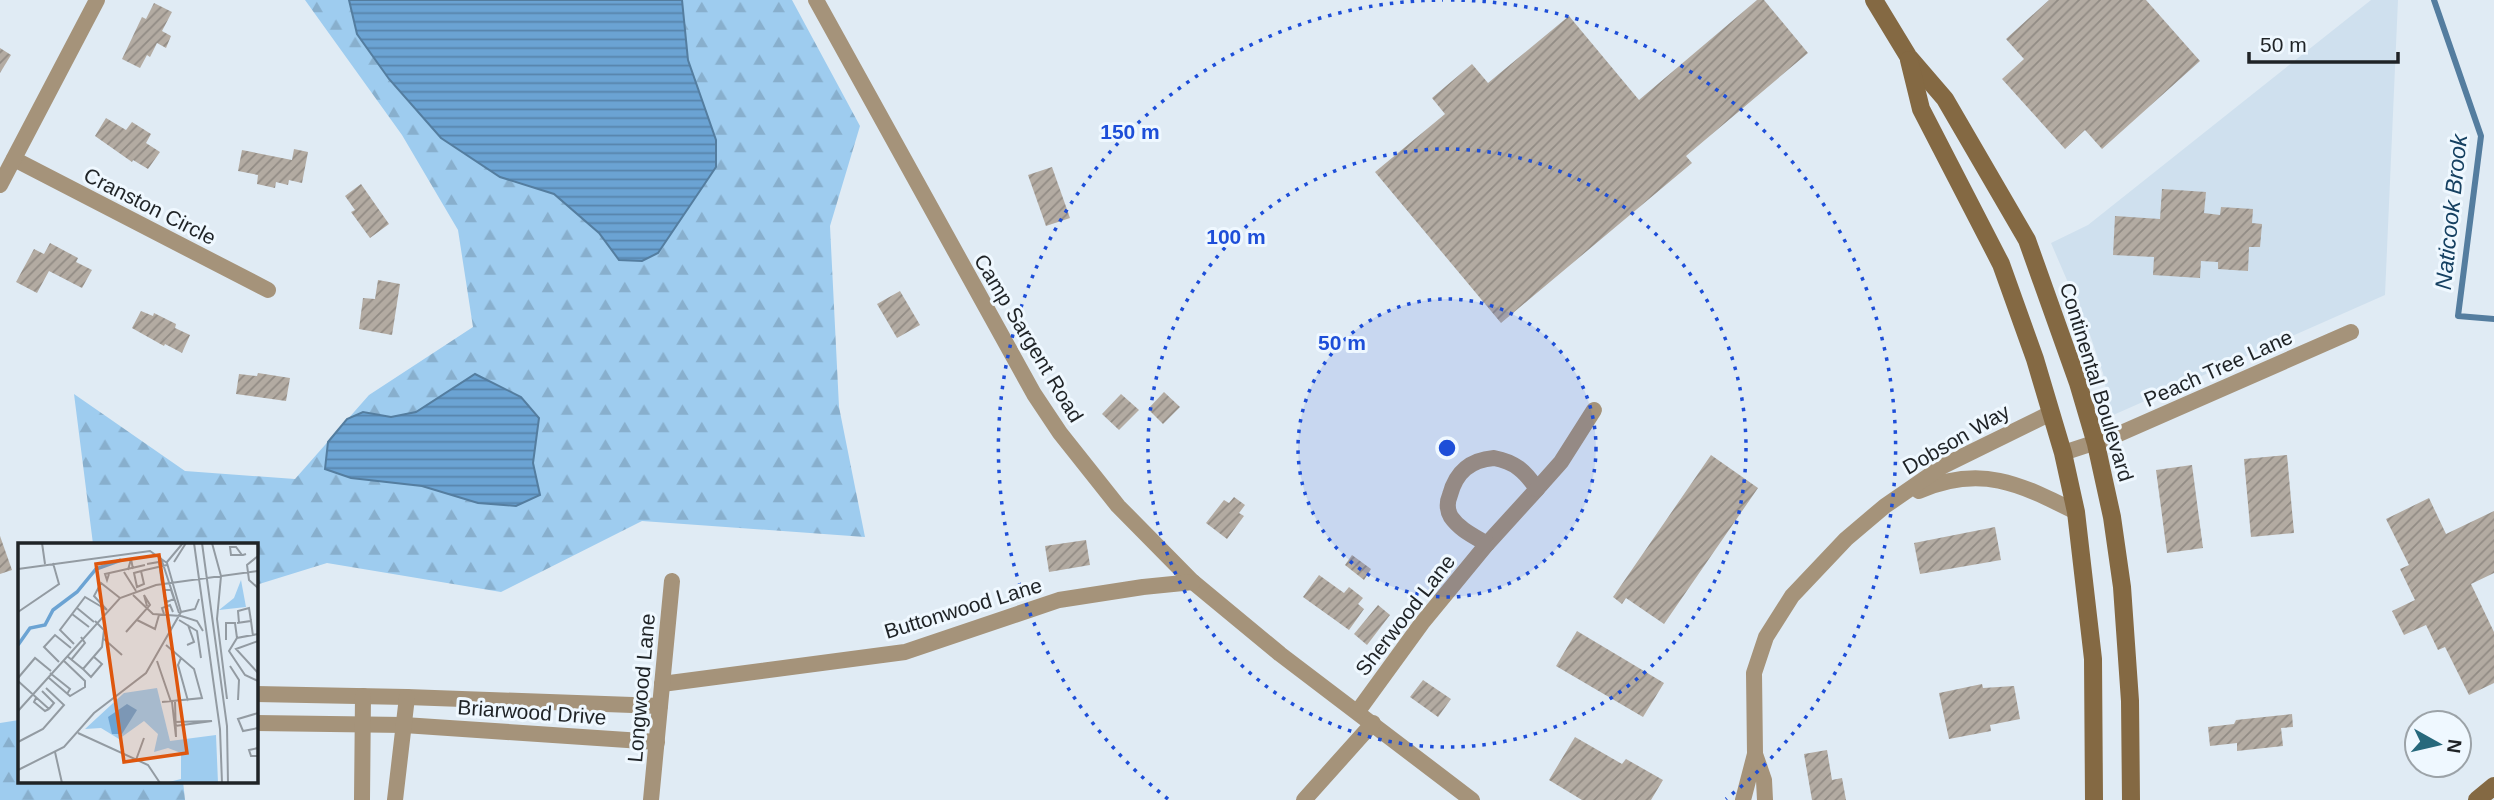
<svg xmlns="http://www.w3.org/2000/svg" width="2494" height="800" font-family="Helvetica,sans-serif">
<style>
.built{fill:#cfe0ee}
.forest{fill:url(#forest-firs)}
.water{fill:url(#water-rules);stroke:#547d9f;stroke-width:2}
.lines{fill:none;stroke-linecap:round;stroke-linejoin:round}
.stream{stroke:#547d9f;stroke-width:6}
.building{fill:url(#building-hatch)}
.street{stroke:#a5937a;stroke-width:16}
.secondary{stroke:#846943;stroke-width:18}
.ring{fill:none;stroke:#1d4ed8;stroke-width:3.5;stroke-dasharray:3.5 7}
.labels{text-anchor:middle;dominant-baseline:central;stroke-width:6;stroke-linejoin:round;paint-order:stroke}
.street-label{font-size:21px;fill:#1f2326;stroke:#eff8ff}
.water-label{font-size:23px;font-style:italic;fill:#154061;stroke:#eff8ff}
.inset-river{fill:none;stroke:#6ba3d3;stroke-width:3.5}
.inset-road{fill:none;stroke:#939ba2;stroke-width:2}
.view{fill:#de560d;fill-opacity:0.15;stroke:#de560d;stroke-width:3.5}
.inset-edge{fill:none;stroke:#1f2326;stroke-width:3.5}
.centre{fill:#1d4ed8;stroke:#eff8ff;stroke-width:3.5}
.ring-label{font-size:21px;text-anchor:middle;font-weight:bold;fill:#1d4ed8;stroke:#eff8ff;stroke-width:6;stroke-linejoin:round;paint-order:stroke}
</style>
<defs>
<pattern id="forest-firs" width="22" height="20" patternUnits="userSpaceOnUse" patternTransform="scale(1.75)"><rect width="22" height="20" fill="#9eccef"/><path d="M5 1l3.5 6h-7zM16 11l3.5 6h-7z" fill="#88afcd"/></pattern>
<pattern id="water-rules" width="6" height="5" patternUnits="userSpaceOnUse" patternTransform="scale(1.75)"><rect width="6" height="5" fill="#6ba3d3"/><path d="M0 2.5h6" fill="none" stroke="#5784ab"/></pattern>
<pattern id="building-hatch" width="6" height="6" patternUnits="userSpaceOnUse" patternTransform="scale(1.75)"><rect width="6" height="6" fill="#b3aba2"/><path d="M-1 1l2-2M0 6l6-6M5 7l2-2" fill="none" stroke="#918b84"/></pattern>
</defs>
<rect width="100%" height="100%" fill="#e0ebf4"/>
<polygon class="built" points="2371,0 2398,0 2385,295 2111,416 2103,373 2088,329 2051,243 2088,225"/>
<g class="forest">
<polygon points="305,0 792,0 860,126 830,226 839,407 865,537 642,521 501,592 327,563 256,585 256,544 93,544 74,394 185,471 295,479 369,395 473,327 458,230 402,135"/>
<polygon points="19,720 19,781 183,781 185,800 0,800 0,723"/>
</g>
<g class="water">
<polygon points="349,0 682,0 688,60 716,140 716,167 658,253 642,261 619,260 599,233 554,194 500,177 441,138 389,79 357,34"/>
<polygon points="475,374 521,397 539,418 533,463 540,495 516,506 478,503 422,486 351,478 325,469 328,442 347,419 363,412 391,417 416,412"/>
</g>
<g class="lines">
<polyline class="stream" points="2434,0 2481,136 2458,316 2494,319"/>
</g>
<g class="building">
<polygon points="1757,0 1764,0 1808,53 1686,156 1692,163 1501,323 1375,172 1445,114 1432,98 1472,64 1488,83 1569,16 1639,100"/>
<polygon points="2049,0 2146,0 2200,61 2102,149 2085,130 2065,149 2002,79 2024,59 2006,39"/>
<polygon points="154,3 172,12 162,31 171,36 166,48 157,43 150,57 147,55 140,68 122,59 142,17 146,19"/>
<polygon points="0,48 11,55 0,73"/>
<polygon points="106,118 126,130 132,122 151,134 146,143 160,152 148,169 133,160 132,162 95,136"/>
<polygon points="294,149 308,152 302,183 289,180 288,185 276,182 275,188 257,184 258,175 238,171 242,150 292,160"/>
<polygon points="1052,167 1070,218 1046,226 1028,175"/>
<polygon points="361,184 389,224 370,238 351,212 355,210 345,196"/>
<polygon points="2162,189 2206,192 2204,213 2220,215 2221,207 2253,209 2252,223 2262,224 2260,247 2249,247 2248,271 2218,269 2218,262 2201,261 2200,278 2153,275 2154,257 2113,255 2115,216 2160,219"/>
<polygon points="50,243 78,258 76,262 92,270 82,288 49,271 37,293 16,282 34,249 44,254"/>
<polygon points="378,280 400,284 392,335 359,329 363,298 375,299"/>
<polygon points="900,291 920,325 897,338 877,304"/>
<polygon points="141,311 153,316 154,313 176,324 175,328 190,335 182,353 165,344 164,346 132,328"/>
<polygon points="258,373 290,378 286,401 236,394 239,374 257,376"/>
<polygon points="1164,392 1180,407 1163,424 1148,409"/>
<polygon points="1121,394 1139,410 1119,430 1102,414"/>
<polygon points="1711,455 1758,488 1664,624 1626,598 1622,604 1613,597"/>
<polygon points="2287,455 2294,533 2251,537 2244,459"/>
<polygon points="2192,465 2203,548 2167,553 2156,470"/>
<polygon points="1234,497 1245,505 1239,513 1244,516 1227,539 1206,523 1224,500 1229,503"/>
<polygon points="2429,498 2446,534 2494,511 2494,573 2471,584 2494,632 2494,683 2469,695 2445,647 2438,650 2426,625 2404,635 2392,611 2415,600 2400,569 2409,565 2386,519"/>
<polygon points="1995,527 2001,560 1920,574 1914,543"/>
<polygon points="0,536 12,570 0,574"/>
<polygon points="1086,540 1090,565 1049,572 1045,546"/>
<polygon points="1352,555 1371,569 1364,580 1345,565"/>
<polygon points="1319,575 1344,593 1349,587 1363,598 1358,604 1364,609 1349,630 1303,597"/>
<polygon points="1378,605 1390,615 1367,645 1354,634"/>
<polygon points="1577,631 1664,683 1643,717 1556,666"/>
<polygon points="1423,680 1451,699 1438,717 1410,697"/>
<polygon points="1982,684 1983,688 2014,686 2020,719 1990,725 1991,731 1949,739 1939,693"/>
<polygon points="2292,714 2293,727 2281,728 2283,746 2237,751 2237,743 2210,746 2208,727 2234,724 2236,720"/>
<polygon points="1575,737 1622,764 1626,759 1663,780 1651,800 1582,800 1549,780"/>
<polygon points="1827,750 1832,780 1842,778 1846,800 1812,800 1804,754"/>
</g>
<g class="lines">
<g class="street">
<polyline points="816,0 1034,394 1060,433 1118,506 1193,582 1280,654 1472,800"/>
<polyline points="14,159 268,290"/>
<polyline points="0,185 97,0"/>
<polyline points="2063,453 2112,437 2351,332"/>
<path d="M1494,458C1515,462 1525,471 1537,489L1487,544C1474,536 1460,530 1451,517C1447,510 1447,502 1450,495C1456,472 1470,460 1494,458Z"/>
<polyline points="1537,489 1561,462 1594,410"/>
<path d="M1919,491C1981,464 2020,484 2076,512"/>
<polyline points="662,684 905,652 1059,600 1143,587 1193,582"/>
<polyline points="256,694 407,697 660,706"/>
<polyline points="1358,711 1422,623 1487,544"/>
<polyline points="256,723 404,725 657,742"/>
<polyline points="362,800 363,696"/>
<polyline points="395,800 407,697"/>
<polyline points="651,800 672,581"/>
<polyline points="1304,800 1373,723"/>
<polyline points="1743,800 1755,754"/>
<polyline points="1765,800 1764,780 1755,754 1754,673 1766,637 1792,596 1846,539 1885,506 1943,466 2051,413"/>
</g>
<g class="secondary">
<polyline points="1874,0 1908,56 1945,99 2027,240 2078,383 2096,444 2112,517 2122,587 2130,701 2131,800"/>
<polyline points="1909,60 1921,109 2001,264 2035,359 2063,453 2076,512 2093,659 2094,800"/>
<polyline points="2477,800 2494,786"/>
</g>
</g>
<circle cx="1447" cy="448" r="149" fill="#1d4ed8" fill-opacity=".12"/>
<g class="ring">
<circle cx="1447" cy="448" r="149"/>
<circle cx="1447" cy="448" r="299"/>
<path d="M1168 799A448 448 0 0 1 1443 0M1451 0A448 448 0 0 1 1726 799"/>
</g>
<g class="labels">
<g class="street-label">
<text transform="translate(150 206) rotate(27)">Cranston Circle</text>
<text transform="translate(1029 338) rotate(59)">Camp Sargent Road</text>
<text transform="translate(2218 368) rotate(-24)">Peach Tree Lane</text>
<text transform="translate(2097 382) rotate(73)">Continental Boulevard</text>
<text transform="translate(1956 439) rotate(-30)">Dobson Way</text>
<text transform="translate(963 608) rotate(-17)">Buttonwood Lane</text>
<text transform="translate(1405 615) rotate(-52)">Sherwood Lane</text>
<text transform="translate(641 688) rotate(-85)">Longwood Lane</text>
<text transform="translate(532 712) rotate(4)">Briarwood Drive</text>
</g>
<g class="water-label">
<text transform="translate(2451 212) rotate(-84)">Naticook Brook</text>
</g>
</g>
<g transform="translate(18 543)">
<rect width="240" height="240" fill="#e0ebf4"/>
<path d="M223,37L228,64L201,67L216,55ZM139,145L152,198L198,192L200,240H147L163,236V210L150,205L136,209L140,191L126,178L101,196L83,185L67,186L106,150Z" fill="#9eccef"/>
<path d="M109,161L119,167L104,191H94L90,174Z" fill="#6ba3d3"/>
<path class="inset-river" d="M0,102L12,85L27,82L35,67L59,49L78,26L103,17"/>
<path class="inset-road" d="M24,0L27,21M176,0L202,186L204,240M184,0L209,183L210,240M194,0L203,33L199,76L209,156M224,12L218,4H212L213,12H225L228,11M240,13L229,22L231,37L240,45M143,15L161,70M149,19L165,0M156,19L168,0M129,21L141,19L144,41M0,26L132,8L149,20L163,69L128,130L76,170L46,204L0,227M110,27L113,16L115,26M123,28L126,41L119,44L116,30L127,27L149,22M106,29L118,48M91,31L89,37L87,31L127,22M145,47H153L156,56L149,59L146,52M115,52L135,71L163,73M59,65L76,79M89,67L76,53L83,40L102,55M0,69L41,41L35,20M163,69L177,66L181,56M54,71L71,84M146,71L144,65L152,62L155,69M163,73L179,78L185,88M119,77L137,86L141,72M161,77L179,88L183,115M219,80L233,78L235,93M221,80L220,68L231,65L233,78M108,89L132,62L126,52L129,63M240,91L219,95L211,108L227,132L240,138M86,96L104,112M208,97V80H217L219,95M240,98L218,106L240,130M56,101L42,87L67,54L89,67M169,102L176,99L170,82M49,113L65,126L84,104L86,87L77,78M163,115L160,122L170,158M53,117L67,100L63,94M139,118L153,159M41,119L26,104L37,92L53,105M212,123L221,137L220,157M65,126L73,134L84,121L76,114M32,130L52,146L49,151M0,135L17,115L33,128M31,135L52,153L67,144V138L45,117M0,138L31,166M24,148L36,160L31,166M18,155L16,159L27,168L31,166M144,159L184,155L176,126L148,102M154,159L158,194L157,159M0,168L102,55L138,42L240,28M240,170L220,176L225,188L240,185M156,179L194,178L157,183M60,190L130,222L142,240M0,199L25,186L46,162L28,145M240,205L231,207L233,213H240M37,209L44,240M118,217L126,195"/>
<path class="view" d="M141,12L169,210L106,219L78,21Z"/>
<rect width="240" height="240" class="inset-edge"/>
</g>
<circle cx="1447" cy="448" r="10" class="centre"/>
<g class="ring-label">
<text x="1130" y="139">150 m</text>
<text x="1236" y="244">100 m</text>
<text x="1342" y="350">50 m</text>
</g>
<g transform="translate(2438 744) rotate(98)"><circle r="33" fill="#eff8ff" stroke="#9ca3a8" stroke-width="2"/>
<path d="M0-5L12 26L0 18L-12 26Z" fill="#27697c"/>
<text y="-10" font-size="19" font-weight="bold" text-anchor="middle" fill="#1f2326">N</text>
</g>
<path d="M2249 52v10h149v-10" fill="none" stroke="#1f2326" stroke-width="3.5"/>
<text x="2260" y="52" font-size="21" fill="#1f2326" stroke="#eff8ff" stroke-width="5" paint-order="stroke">50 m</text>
</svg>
